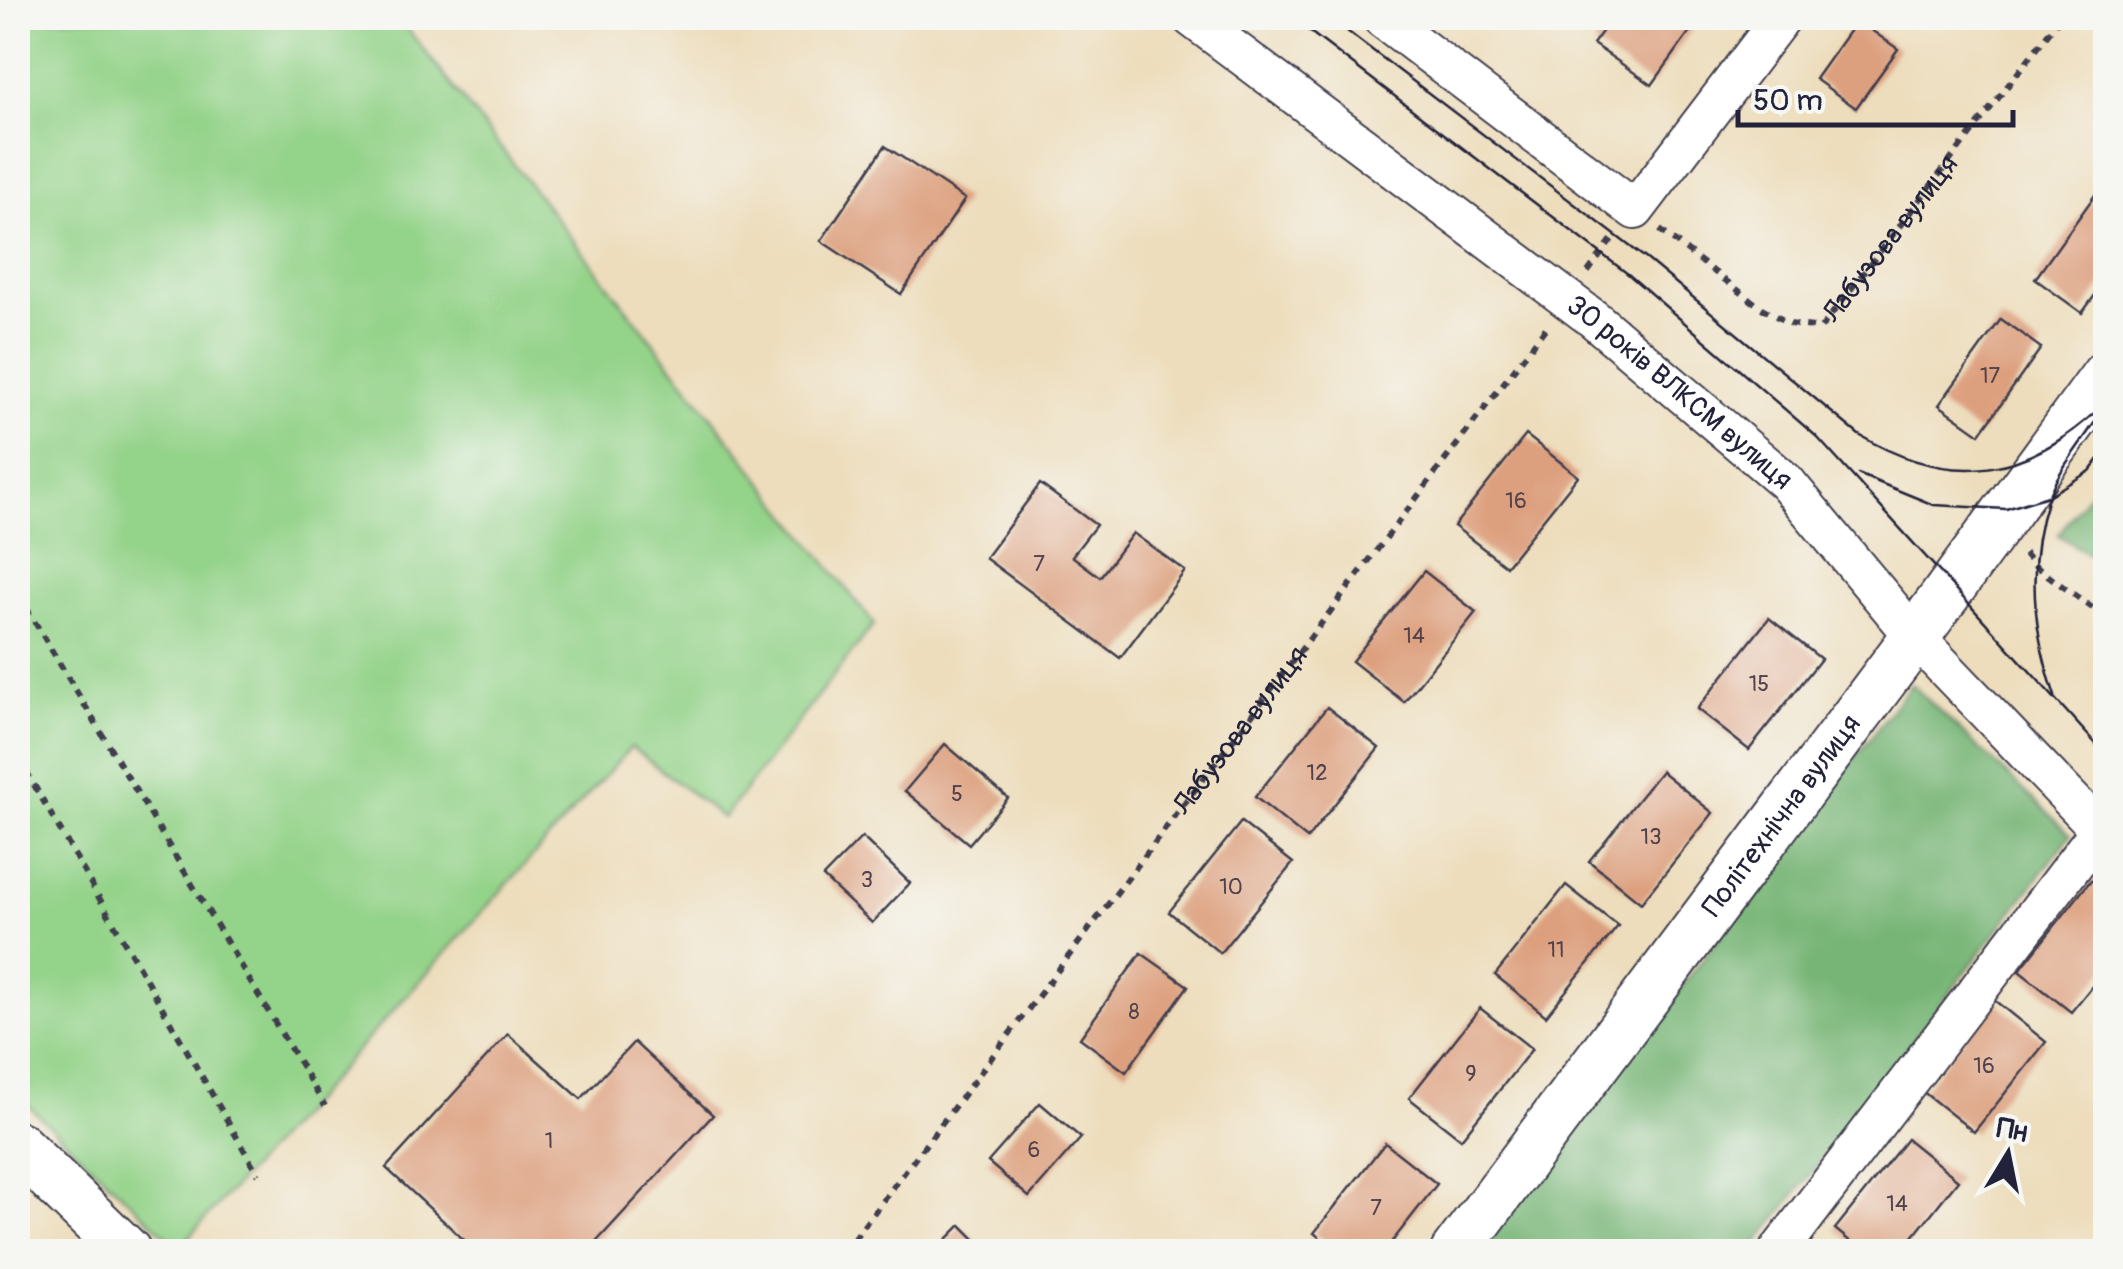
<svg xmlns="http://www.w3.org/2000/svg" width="2123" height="1269" font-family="Pangolin,sans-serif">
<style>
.green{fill:#94d38a;stroke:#5b7a62;stroke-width:2.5}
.forest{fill:#77b576;stroke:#4c6c58;stroke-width:2.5}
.building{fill:#dda07f}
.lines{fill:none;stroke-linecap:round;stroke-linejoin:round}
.minor-casing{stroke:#403e4e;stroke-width:42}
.tertiary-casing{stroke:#403e4e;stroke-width:52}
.path{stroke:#403e4e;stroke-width:6;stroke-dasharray:8 8;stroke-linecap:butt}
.minor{stroke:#fff;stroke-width:38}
.tertiary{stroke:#fff;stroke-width:48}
.tram{stroke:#22223b;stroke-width:2.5}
.labels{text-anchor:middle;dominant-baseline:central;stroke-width:9;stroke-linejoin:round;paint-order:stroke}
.number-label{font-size:22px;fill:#51424c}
.street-label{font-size:28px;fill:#22223b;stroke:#f6f6f2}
</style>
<rect width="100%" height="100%" fill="#f6f6f2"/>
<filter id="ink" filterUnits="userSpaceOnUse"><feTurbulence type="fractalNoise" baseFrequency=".01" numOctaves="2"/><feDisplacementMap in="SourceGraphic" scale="20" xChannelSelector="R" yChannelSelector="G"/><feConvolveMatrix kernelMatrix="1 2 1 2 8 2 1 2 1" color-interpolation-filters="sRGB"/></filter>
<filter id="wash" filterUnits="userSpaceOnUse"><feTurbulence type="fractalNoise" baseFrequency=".0048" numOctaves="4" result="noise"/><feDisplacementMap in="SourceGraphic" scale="40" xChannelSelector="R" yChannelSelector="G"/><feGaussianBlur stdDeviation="2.25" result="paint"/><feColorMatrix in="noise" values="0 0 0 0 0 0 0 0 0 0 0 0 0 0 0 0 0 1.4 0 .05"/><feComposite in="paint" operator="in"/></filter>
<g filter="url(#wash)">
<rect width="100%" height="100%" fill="#edddbc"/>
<polygon class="green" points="18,18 399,18 874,624 723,818 631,747 179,1248 18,1096"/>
<g class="forest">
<polygon points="2105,472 2105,565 2058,535"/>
<polygon points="1911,684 2071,835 1751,1251 1481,1252"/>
</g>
<g id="blocks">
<g class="building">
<polygon points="1612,18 1700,18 1652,85 1593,44"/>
<polygon points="1857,20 1898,49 1856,108 1815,79"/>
<polygon points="885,146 965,199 901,294 821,241"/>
<polygon points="2100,188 2106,192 2106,280 2082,313 2035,279"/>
<polygon points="2001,319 2041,348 1980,434 1939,405"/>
<polygon points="1526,435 1578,476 1506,566 1454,526"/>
<polygon points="1040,484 1096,525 1072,556 1100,577 1133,533 1185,571 1120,658 985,558"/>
<polygon points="1424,571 1476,612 1404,702 1352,661"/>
<polygon points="1769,618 1821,659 1749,750 1697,709"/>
<polygon points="1327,707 1379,748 1307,839 1255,797"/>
<polygon points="945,744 1008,798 969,844 905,791"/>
<polygon points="1661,771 1713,813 1641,903 1589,861"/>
<polygon points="1241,822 1293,863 1220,953 1169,912"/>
<polygon points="862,837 910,883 872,923 823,877"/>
<polygon points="2091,880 2106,892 2106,969 2071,1012 2019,971"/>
<polygon points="1566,885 1618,926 1546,1016 1495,975"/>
<polygon points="1141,953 1188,986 1126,1072 1080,1038"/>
<polygon points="1994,1000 2046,1042 1974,1132 1922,1091"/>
<polygon points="1480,1008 1532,1049 1461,1139 1409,1098"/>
<polygon points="508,1034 581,1099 634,1042 713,1115 587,1252 477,1252 386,1168"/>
<polygon points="1040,1103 1081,1138 1029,1197 988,1162"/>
<polygon points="1907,1139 1958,1180 1901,1252 1863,1252 1835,1229"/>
<polygon points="1385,1143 1437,1184 1384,1252 1337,1252 1314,1233"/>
<polygon points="961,1225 988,1252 934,1252"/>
</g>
</g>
</g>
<g filter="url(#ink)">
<use href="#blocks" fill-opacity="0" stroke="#403e4e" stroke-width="2.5"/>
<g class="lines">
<defs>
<g id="minor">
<path id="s3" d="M1192,18L1595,320L1786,482L1915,637L2106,836"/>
<polyline points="1382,18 1635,210 1781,18"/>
<polyline points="1778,1252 2099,831"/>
</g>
<g id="tertiary">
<polyline points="18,1146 127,1252"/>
<path id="s4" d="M1455,1252L1915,637L2106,375"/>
</g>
</defs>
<use href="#minor" class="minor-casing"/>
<use href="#tertiary" class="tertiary-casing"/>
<g class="path">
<path id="s1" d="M1660,230L1760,307L1790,324L1821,328L2060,18"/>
<polyline points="1588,272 1613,238"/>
<polyline points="2024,553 2035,566 2106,618"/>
<polyline points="18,594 325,1106"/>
<polyline points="18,757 258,1174"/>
<path id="s2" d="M844,1252L1547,326"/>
</g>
<use href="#minor" class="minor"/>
<use href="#tertiary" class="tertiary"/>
<g class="tram">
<polyline points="1292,18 1628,274 1817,437 2106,755"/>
<path d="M1330,18L1648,260L1859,435C1952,490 2029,478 2106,402"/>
<polyline points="1858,474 1934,505 2006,509 2048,496 2090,471 2106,450"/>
<path d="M2055,696C2033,632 2026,564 2048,498C2056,474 2082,442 2097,419"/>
</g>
</g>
</g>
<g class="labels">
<g class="number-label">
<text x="1990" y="376">17</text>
<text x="1516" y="501">16</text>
<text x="1039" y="564">7</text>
<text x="1414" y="636">14</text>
<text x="1759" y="684">15</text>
<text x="1317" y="773">12</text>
<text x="957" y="794">5</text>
<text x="1651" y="837">13</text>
<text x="867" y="880">3</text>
<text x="1231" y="887">10</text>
<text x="1556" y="950">11</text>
<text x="1134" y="1012">8</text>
<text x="1984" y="1066">16</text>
<text x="1471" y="1074">9</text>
<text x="549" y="1141">1</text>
<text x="1034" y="1150">6</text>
<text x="1897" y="1204">14</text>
<text x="1376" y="1208">7</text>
</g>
<g class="street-label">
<text stroke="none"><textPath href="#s1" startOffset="305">Лабузова вулиця</textPath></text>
<text stroke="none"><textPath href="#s3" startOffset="615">30 років ВЛКСМ вулиця</textPath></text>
<text stroke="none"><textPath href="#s2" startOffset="655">Лабузова вулиця</textPath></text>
<text stroke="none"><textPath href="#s4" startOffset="545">Політехнічна вулиця</textPath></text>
</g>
</g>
<rect width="2123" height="1269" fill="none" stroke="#f6f6f2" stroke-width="60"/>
<g transform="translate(2008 1154) rotate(10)" stroke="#f6f6f2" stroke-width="8" paint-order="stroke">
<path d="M0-8L18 38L0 25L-18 38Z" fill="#22223b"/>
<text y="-15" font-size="28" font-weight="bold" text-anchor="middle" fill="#22223b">Пн</text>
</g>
<path d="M1738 110v15h275v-15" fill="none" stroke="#22223b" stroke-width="5"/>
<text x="1753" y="110" font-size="30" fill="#22223b" stroke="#f6f6f2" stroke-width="8" paint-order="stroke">50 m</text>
</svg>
